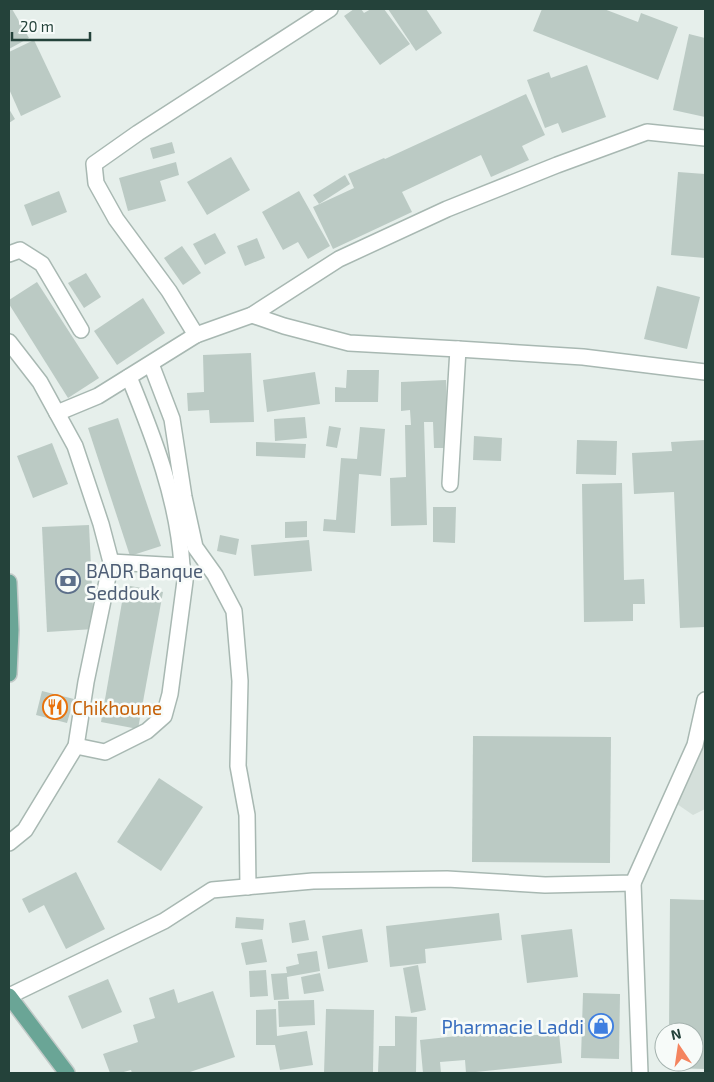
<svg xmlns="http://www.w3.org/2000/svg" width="714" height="1082" font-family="'Exo 2',sans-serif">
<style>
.built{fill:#d4dfda}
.building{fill:#bbcac4}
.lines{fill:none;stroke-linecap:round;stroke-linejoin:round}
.street-casing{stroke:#a8b8b2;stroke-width:18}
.primary-casing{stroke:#c2cac8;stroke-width:18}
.street{stroke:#fff;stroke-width:15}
.primary{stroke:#6aa596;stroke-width:15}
.labels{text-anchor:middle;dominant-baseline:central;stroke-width:5;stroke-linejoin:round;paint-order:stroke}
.service-label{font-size:19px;fill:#4e5e75;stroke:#f7fbf9;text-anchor:start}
.food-label{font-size:19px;fill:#c56008;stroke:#f7fbf9;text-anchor:start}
.shop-label{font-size:19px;fill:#366cbe;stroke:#f7fbf9;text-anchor:end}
</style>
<rect width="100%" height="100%" fill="#e6efeb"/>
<polygon class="built" points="705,744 705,809 693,815 677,804"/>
<g class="building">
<polygon points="9,9 12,9 29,38 9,49"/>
<polygon points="354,9 361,9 364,13 371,9 384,9 410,44 380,65 344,16"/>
<polygon points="388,9 426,9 442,33 416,51"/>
<polygon points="542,9 604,9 638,22 641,13 678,27 658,80 533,31"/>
<polygon points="689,34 705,38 705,117 673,110"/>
<polygon points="34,40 61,97 21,116 9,89 9,52"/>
<polygon points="587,65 606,117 562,133 558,123 545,128 527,80 549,72 551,78"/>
<polygon points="526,94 545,135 522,146 529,160 491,177 481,155 402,192 412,212 333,249 313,207 354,188 348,174 384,158 385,159"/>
<polygon points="9,109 15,119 9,123"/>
<polygon points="172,142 175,153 153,159 150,148"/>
<polygon points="231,157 250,190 207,215 187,182"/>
<polygon points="176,162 179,175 160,181 166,201 128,211 119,178"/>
<polygon points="678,172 705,174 705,258 671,255"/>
<polygon points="345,175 350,184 319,204 313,195"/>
<polygon points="59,191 67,212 32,226 24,205"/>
<polygon points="299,191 330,246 308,259 298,242 283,250 262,212"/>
<polygon points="215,233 226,253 205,265 193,244"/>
<polygon points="257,238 265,258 245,266 237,246"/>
<polygon points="182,246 201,273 183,285 164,258"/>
<polygon points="86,273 101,297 84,308 68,283"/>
<polygon points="37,282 99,378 68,398 9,304 9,300"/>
<polygon points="657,286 700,297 687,349 644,339"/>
<polygon points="143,298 165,333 117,365 94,331"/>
<polygon points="251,353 254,422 210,423 209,410 188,411 187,393 204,392 203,355"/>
<polygon points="347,370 379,370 378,402 335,402 335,387 346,388"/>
<polygon points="315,372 320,404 267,412 263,380"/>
<polygon points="446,380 448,448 434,448 433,422 424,422 427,525 391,526 390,478 406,477 405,425 411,425 410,410 401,411 401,382"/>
<polygon points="305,417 307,438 275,441 274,419"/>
<polygon points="118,418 161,546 130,556 88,428"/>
<polygon points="329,426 341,428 337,448 326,446"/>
<polygon points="360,427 385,429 381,476 359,474 355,533 323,531 324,519 336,520 341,458 357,459"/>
<polygon points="474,436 502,438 501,461 473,460"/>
<polygon points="577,440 617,441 616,475 576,474"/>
<polygon points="705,440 705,627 680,628 674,492 634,494 632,453 672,451 671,442"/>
<polygon points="256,442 306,444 305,458 256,456"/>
<polygon points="52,443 68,484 33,498 17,456"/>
<polygon points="622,483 624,580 644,579 645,604 633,604 633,621 584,622 582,484"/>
<polygon points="433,507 456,507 455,543 433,542"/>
<polygon points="307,521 307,537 285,538 285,522"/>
<polygon points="89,525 94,629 47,632 42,527"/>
<polygon points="220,535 239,539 236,555 217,551"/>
<polygon points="309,540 312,571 254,576 251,545"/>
<polygon points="125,585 163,592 138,729 101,722"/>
<polygon points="42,691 74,699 67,723 36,715"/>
<polygon points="473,736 611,737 610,863 472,862"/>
<polygon points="159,778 203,807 161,871 117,842"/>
<polygon points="76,872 105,929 66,949 44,905 29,913 22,899"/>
<polygon points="670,899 705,900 705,1069 668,1068 668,1062 694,1062 694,1032 669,1032"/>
<polygon points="499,913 502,940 425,949 426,963 390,967 386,926"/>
<polygon points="236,917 264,919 263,930 235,928"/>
<polygon points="305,920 309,940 292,943 289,923"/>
<polygon points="362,929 368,962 328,969 322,936"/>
<polygon points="572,929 578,977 527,983 521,935"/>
<polygon points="262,939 267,962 246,965 241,943"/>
<polygon points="317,951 320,971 287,977 289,999 274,1000 271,974 287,973 286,967 299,964 297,954"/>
<polygon points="418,965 426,1010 411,1013 403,968"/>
<polygon points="266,970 268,996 250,997 249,971"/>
<polygon points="320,973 324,991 304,994 301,977"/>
<polygon points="108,979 122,1012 82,1029 68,996"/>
<polygon points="174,989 178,1003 213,991 235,1057 187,1073 132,1073 131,1070 120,1073 110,1073 103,1054 138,1042 133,1025 155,1018 149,998"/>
<polygon points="583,993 620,994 619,1059 581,1058"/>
<polygon points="314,1000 315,1025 279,1027 278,1001"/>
<polygon points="276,1009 277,1036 307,1031 313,1065 280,1070 275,1045 256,1045 256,1010"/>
<polygon points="326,1009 374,1010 373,1073 324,1073"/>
<polygon points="395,1016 417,1017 416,1073 378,1073 379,1046 395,1046"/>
<polygon points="512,1030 513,1037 559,1033 562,1063 466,1073 465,1060 440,1062 441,1073 423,1073 420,1040"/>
</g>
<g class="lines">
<defs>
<g id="street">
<polyline points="9,254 20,250 42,264 81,330"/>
<polyline points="252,315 284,326 349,343 458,349 583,357 705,372"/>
<polyline points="196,335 169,291 116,219 96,183 94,164 138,133 330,9"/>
<polyline points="9,342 40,382 75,446 101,524 111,562 86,682 76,746 25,830 9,843"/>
<polyline points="151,364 172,419 184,497 195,547 215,575 234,611 240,681 238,766 247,815 248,887"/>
<path d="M129,377C154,438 178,500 182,566"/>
<polyline points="57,413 98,396 196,335 252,315 339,259 447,209 557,165 647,132 705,138"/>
<polyline points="450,484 458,349"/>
<polyline points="76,746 105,752 147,731 164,716 170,694 185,581 182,566 111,562"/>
<polyline points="633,883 640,1073"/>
<polyline points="9,996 164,921 212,890 313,881 447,879 545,885 633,883 695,745 705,700"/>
</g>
<g id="primary">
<polyline points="9,582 11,630 9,674"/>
<polyline points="9,996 67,1073"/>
</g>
</defs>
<use href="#street" class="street-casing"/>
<use href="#primary" class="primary-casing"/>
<use href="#street" class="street"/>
<use href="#primary" class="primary"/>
</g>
<defs>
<symbol id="bank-ring" viewBox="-11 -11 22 22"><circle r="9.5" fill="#f7fbf9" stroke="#5c6f8a" stroke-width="1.5"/><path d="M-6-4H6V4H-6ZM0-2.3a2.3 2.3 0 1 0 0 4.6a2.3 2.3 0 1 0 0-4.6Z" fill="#5c6f8a"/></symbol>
<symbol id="restaurant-ring" viewBox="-11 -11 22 22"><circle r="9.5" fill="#f7fbf9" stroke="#e8710a" stroke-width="1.5"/><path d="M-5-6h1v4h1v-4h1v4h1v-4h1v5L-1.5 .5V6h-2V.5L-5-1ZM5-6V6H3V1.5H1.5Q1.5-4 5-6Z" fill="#e8710a"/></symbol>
<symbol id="shop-ring" viewBox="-11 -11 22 22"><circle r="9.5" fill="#f7fbf9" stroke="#3f7fe0" stroke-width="1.5"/><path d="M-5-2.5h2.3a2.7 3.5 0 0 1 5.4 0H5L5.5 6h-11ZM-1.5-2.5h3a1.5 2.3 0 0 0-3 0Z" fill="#3f7fe0"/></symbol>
</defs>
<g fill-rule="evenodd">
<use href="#bank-ring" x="54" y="567" width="28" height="28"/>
<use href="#restaurant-ring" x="41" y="693" width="28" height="28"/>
<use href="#shop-ring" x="587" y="1012" width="28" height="28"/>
</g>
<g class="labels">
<g class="service-label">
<text x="86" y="570">BADR Banque<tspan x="86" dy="22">Seddouk</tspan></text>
</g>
<g class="food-label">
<text x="72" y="707">Chikhoune</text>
</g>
<g class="shop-label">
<text x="584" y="1026">Pharmacie Laddi</text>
</g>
</g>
<rect width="714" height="1082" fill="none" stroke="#24423a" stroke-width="20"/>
<g transform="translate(679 1047) rotate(347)"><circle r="24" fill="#f7fbf9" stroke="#a3b1ad"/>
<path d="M0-4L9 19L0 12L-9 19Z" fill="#f4845f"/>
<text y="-8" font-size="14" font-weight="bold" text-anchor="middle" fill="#24423a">N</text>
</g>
<path d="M12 32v8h78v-8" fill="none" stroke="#24423a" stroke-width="2.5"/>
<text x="20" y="32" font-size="15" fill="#24423a" stroke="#f7fbf9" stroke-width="4" paint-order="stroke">20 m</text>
</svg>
